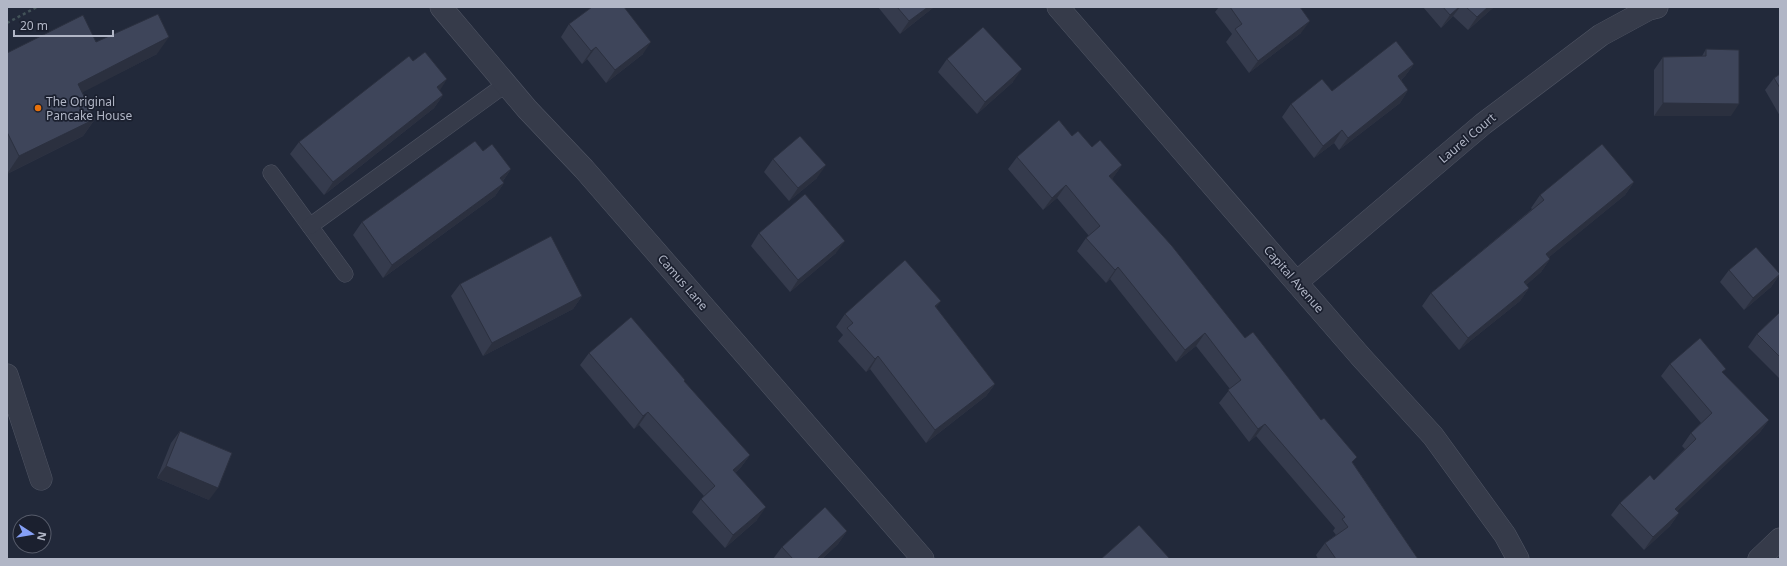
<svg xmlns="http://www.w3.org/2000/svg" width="1787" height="566" font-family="'Noto Sans',sans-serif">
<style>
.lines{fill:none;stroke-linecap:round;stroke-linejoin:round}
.lane-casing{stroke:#515665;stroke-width:17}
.street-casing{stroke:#515665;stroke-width:23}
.path{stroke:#425258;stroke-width:2.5;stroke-dasharray:3 3;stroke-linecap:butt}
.lane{stroke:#363b4a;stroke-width:16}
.street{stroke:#363b4a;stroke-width:22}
.wall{fill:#353b4d}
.shaded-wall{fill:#2b303f}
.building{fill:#3e455a;stroke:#2b303f}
.food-dot{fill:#e8710a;stroke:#1b202f;stroke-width:1.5}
.labels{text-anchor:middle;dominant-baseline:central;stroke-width:3.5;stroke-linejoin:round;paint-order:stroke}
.poi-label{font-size:12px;fill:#b1b6c6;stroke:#1b202f;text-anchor:start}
.street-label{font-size:12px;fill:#b1b6c6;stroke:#1b202f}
</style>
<rect width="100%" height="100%" fill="#22293a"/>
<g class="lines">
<defs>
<g id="lane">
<polyline points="271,173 345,274"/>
<polyline points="310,226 506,84"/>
</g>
<g id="street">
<polyline points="441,7 527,109 584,169 923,559"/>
<polyline points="1058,7 1361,357 1433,436 1505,535 1518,559"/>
<polyline points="1297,282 1483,124 1601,35 1649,9 1657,7"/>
<polyline points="7,375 41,479"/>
<polyline points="1759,559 1780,539"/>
</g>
</defs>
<use href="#lane" class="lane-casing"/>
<use href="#street" class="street-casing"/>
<polyline class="path" points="7,23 37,7"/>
<use href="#lane" class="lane"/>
<use href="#street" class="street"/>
</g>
<g class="wall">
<polygon points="878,7 934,7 900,34"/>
<polygon points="1219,7 1300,7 1301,33 1249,73 1226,42 1232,34 1215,12"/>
<polygon points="1423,7 1494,7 1468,30 1453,16 1441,28"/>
<polygon points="569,24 643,54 606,83 587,59 582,64 561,37"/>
<polygon points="96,42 157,54 82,92 95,119 83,136 7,174 7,53"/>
<polygon points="1706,49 1731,116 1654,116 1654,70 1663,57 1702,56"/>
<polygon points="947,59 1013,82 977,114 938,72"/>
<polygon points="1414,64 1405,76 1401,80 1408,90 1400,103 1339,150 1334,143 1314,158 1282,117 1291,104 1332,91"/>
<polygon points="1780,74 1780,116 1765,90 1774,78"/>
<polygon points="440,91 443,95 434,108 324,195 290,154 299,142"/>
<polygon points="1072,136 1092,147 1122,165 1112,179 1245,338 1353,463 1418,559 1318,559 1316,555 1325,543 1336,535 1333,531 1335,528 1256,436 1249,442 1219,403 1230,389 1196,346 1176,362 1110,279 1106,283 1077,251 1086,238 1089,236 1057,198 1043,210 1008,169 1017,157"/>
<polygon points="483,151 511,169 503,181 504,183 495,196 383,278 353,235 362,222"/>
<polygon points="773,159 817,178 789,201 764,172"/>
<polygon points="1634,182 1625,195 1549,257 1550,259 1541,272 1526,285 1529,288 1520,301 1459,350 1422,306 1431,293 1532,209 1531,208 1540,195"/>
<polygon points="759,233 836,253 790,292 751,246"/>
<polygon points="1729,270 1780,274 1771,287 1744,310 1720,282"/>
<polygon points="460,284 582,296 573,309 483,356 451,296"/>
<polygon points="936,308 995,384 986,396 926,443 870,369 866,372 838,341 843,335 836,327 845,314"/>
<polygon points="1780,312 1780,379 1748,347 1757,334"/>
<polygon points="589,353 684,382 750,455 741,467 735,473 757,520 725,548 692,512 701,499 704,496 639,425 634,429 580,365"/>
<polygon points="1670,364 1723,373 1769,420 1760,432 1677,511 1679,513 1670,526 1644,550 1611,515 1620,503 1654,480 1685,449 1682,446 1691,433 1701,423 1661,376"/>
<polygon points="180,431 209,500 157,478 171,443"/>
<polygon points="847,531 838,544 822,559 773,559 782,547"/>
</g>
<g class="shaded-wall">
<polygon points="928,7 934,7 900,34 909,21"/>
<polygon points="1459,7 1460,7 1453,16 1441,28 1450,15"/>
<polygon points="1488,7 1494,7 1468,30 1477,17"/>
<polygon points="1310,21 1301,33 1249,73 1258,61"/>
<polygon points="169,37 157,54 66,101 78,84"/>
<polygon points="651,42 643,54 606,83 615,70"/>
<polygon points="596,47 587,59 582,64 591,51"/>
<polygon points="1414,64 1405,76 1389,89 1398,76"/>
<polygon points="1022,69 1013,82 977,114 985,102"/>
<polygon points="447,79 439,92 437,87"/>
<polygon points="1408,90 1400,103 1339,150 1348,138"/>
<polygon points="443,95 434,108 324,195 333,182"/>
<polygon points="1663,103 1739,104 1731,116 1654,116"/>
<polygon points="95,119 83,136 7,174 19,156"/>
<polygon points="1342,130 1334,143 1314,158 1323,146"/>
<polygon points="826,165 817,178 789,201 798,188"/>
<polygon points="1122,165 1113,178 1100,189 1109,176"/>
<polygon points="511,169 502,182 500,178"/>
<polygon points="1634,182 1625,195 1537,267 1546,254"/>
<polygon points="504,183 495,196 383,278 392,265"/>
<polygon points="1066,185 1057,198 1043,210 1052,198"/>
<polygon points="845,241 836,253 790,292 798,280"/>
<polygon points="1550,259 1541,272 1515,295 1524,282"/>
<polygon points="1118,267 1110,279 1106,283 1115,270"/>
<polygon points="1780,274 1771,287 1744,310 1753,298"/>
<polygon points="1529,288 1520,301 1459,350 1468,338"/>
<polygon points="582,296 573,309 483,356 492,343"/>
<polygon points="941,301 932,313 935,306"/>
<polygon points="1205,333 1196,346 1176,362 1185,350"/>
<polygon points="878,356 870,369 866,372 875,359"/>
<polygon points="995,384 986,396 926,443 935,430"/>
<polygon points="648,412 639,425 634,429 643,416"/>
<polygon points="1769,420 1760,432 1666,522 1675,509"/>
<polygon points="1265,424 1256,436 1249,442 1258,429"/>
<polygon points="750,455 741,467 724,483 733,470"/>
<polygon points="166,466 218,488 209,500 157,478"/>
<polygon points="766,507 757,520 725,548 733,535"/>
<polygon points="1679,513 1670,526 1644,550 1653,537"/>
<polygon points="847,531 838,544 822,559 817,559"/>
</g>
<g class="building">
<polygon points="592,7 624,7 651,42 615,70 596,47 591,51 569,24"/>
<polygon points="897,7 928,7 909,21"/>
<polygon points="1230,7 1300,7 1310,21 1258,61 1235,29 1242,24"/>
<polygon points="1443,7 1459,7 1450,15"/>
<polygon points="1466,7 1488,7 1477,17"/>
<polygon points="158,14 169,37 78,84 95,119 19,156 7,132 7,53 83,15 96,42"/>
<polygon points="983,27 1022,69 985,102 947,59"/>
<polygon points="1396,41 1414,64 1398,76 1408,90 1348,138 1342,130 1323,146 1291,104 1322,79 1332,91"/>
<polygon points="1706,49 1739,50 1739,104 1663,103 1663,57 1706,56"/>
<polygon points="425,52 447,79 437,87 443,95 333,182 299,142 409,56 413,61"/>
<polygon points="1780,74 1780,88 1774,78"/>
<polygon points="1059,120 1072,136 1078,131 1092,147 1100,140 1122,165 1109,176 1172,246 1245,338 1253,332 1321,420 1324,418 1357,457 1352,462 1418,559 1336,559 1325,543 1348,527 1342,519 1345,517 1265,424 1258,429 1228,390 1241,380 1205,333 1185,350 1118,267 1115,270 1086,238 1100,226 1066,185 1052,198 1017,157"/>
<polygon points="800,136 826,165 798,188 773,159"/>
<polygon points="475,141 483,151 492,144 511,169 500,178 504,183 392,265 362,222"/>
<polygon points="1602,144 1634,182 1546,254 1550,259 1524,282 1529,288 1468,338 1431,293 1544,200 1540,195"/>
<polygon points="805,194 845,241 798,280 759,233"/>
<polygon points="551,236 582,296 492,343 460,284"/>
<polygon points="1756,247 1780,274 1753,298 1729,270"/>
<polygon points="905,260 941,301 935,306 995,384 935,430 878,356 875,359 847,328 853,323 845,314"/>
<polygon points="1780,312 1780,357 1757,334"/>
<polygon points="631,317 685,380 684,381 750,455 733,470 766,507 733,535 701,499 715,486 648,412 643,416 589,353"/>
<polygon points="1700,338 1726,369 1722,372 1769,420 1675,509 1679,513 1653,537 1620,503 1650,475 1654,480 1696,439 1691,433 1712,413 1670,364"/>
<polygon points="180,431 232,453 218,488 166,466"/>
<polygon points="825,507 847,531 817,559 793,559 782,547"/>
<polygon points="1139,525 1170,559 1101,559"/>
</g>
<circle class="food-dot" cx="38" cy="108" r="4"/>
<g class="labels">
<g class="poi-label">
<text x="46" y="101">The Original<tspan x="46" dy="14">Pancake House</tspan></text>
</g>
<g class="street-label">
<text transform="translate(1467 138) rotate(-40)">Laurel Court</text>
<text transform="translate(1294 279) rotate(49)">Capital Avenue</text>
<text transform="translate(683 282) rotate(49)">Camus Lane</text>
</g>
</g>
<rect width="1787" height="566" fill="none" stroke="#b1b6c6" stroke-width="16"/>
<g transform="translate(32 534) rotate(102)"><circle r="19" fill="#1b202f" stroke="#575c6b"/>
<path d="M0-3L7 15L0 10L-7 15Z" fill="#86a0f6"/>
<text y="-6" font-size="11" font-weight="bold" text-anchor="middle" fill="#b1b6c6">N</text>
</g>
<path d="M14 30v6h99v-6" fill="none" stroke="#b1b6c6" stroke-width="2"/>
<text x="20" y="30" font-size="12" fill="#b1b6c6" stroke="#1b202f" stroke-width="3" paint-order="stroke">20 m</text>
</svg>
